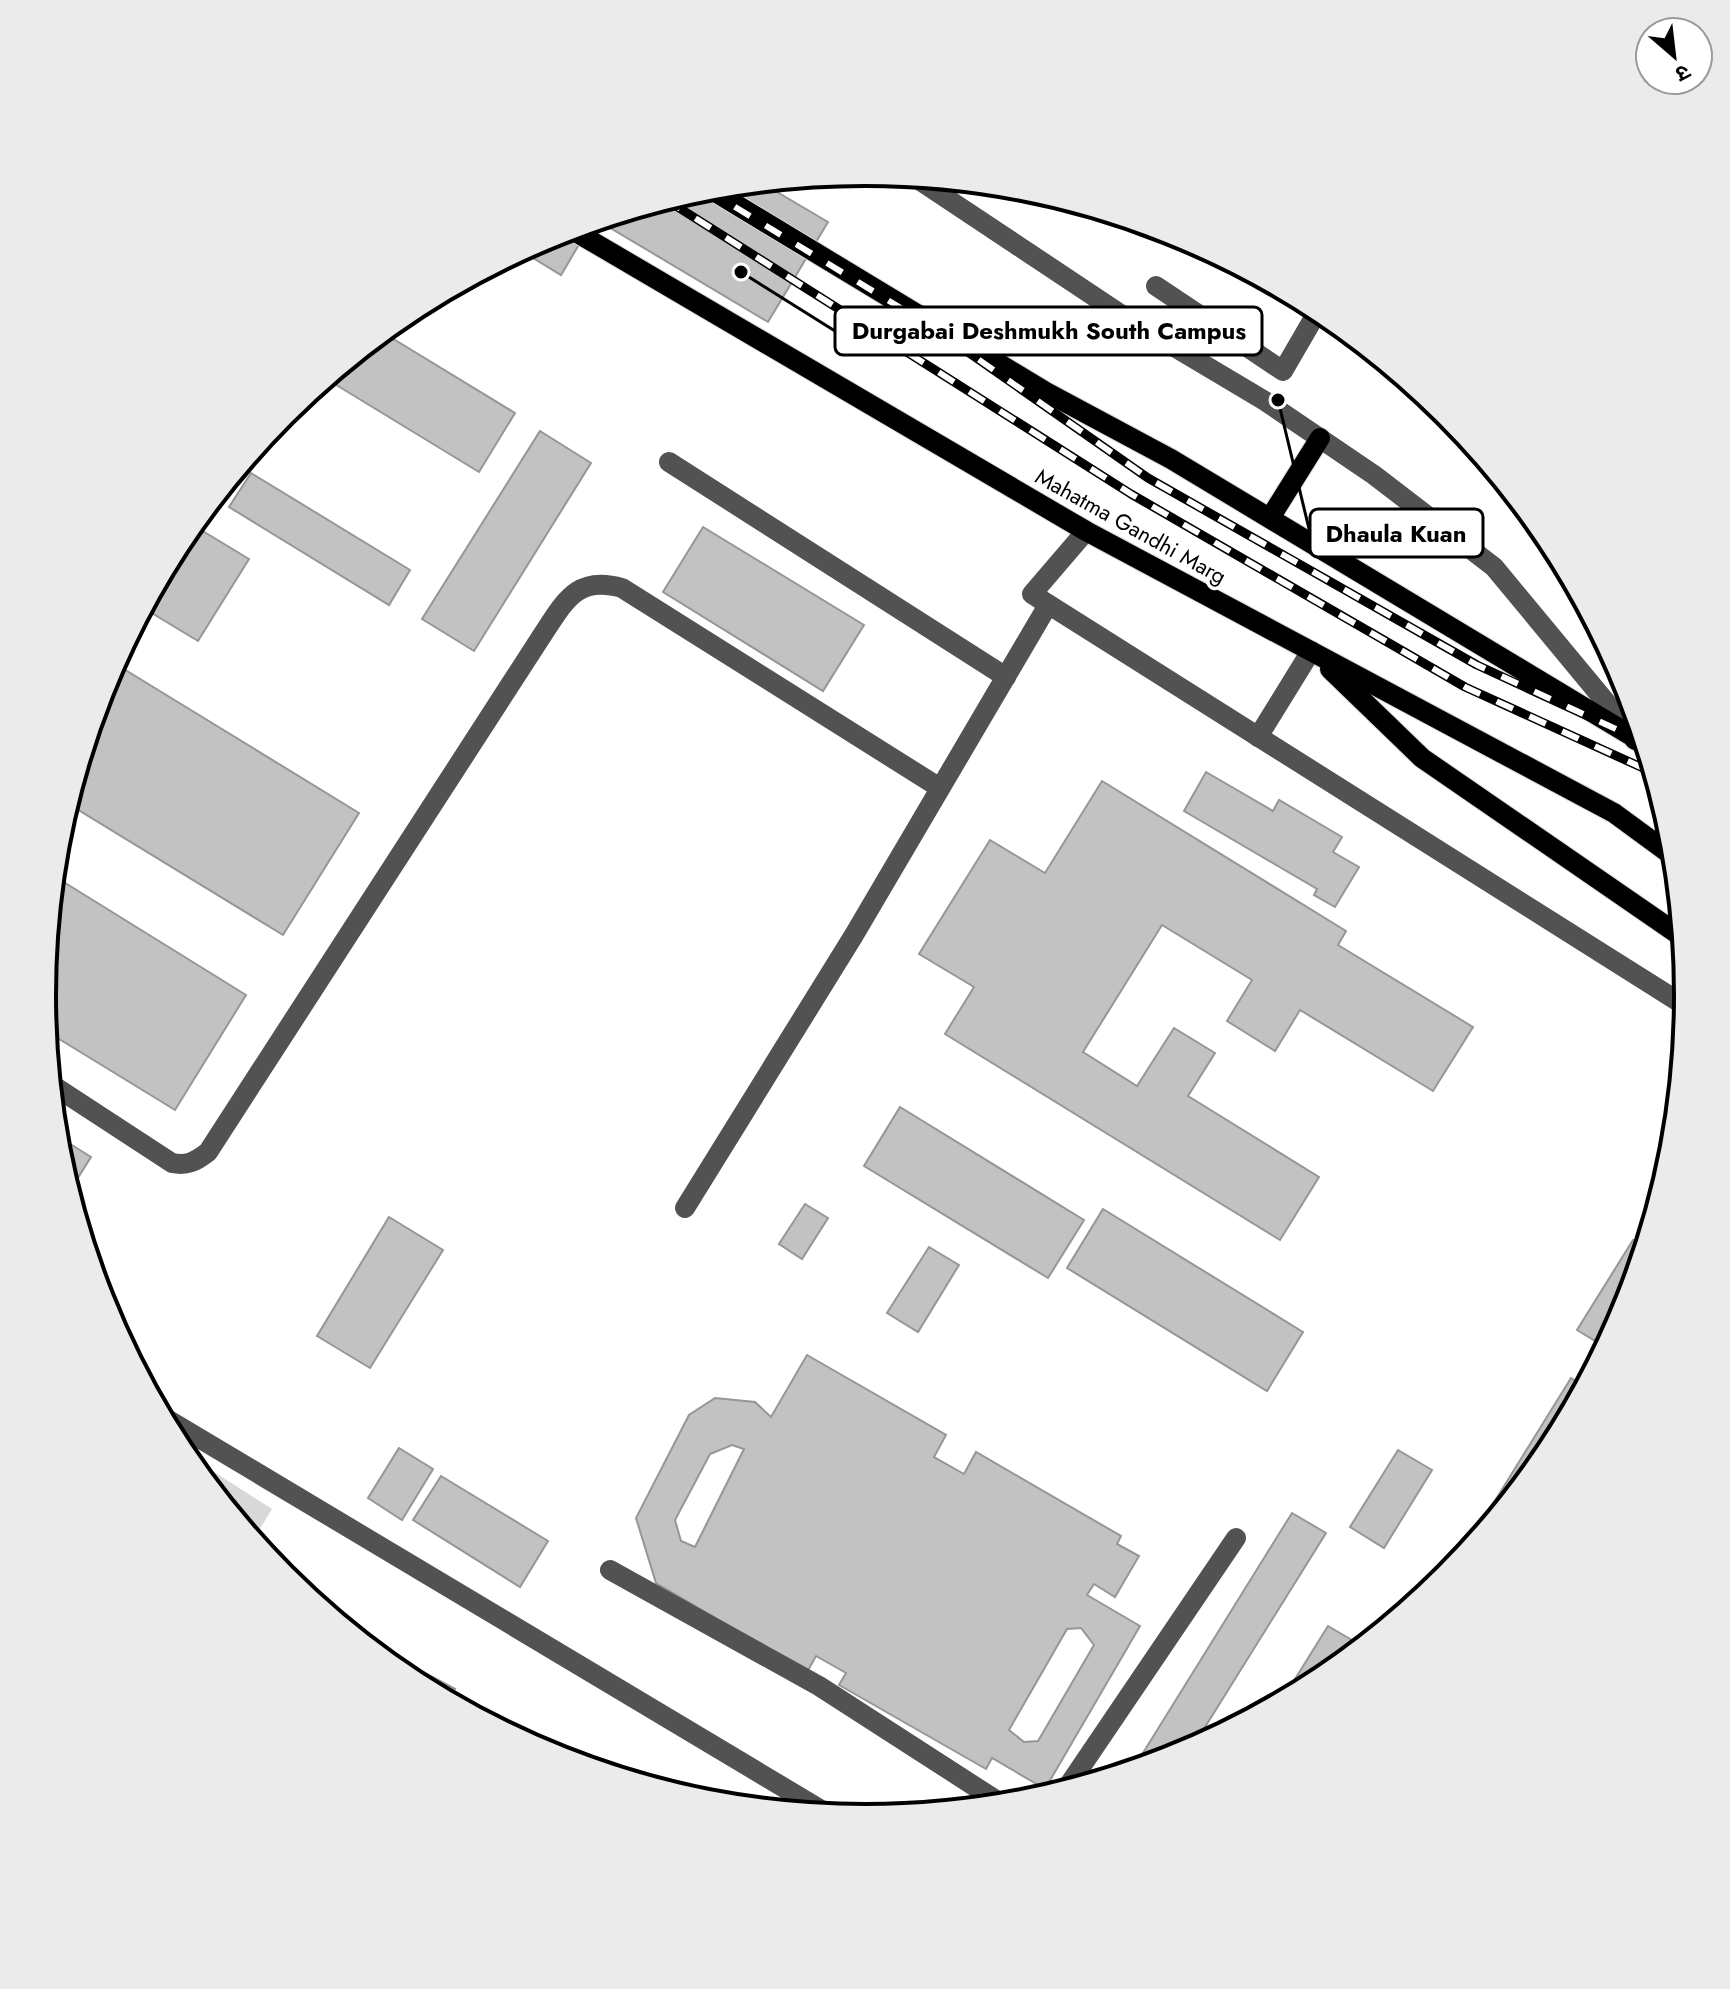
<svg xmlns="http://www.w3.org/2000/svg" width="1730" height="1989" font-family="Jost,'Noto Sans Devanagari',sans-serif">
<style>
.green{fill:#d9d9d9}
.building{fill:#c2c2c2;stroke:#969696;stroke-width:2;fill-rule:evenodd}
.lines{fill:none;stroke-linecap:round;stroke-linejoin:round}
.major-casing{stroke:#dbdbdb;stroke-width:22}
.highway-casing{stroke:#dbdbdb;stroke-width:26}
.minor{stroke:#525252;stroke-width:20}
.major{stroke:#000;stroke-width:20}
.highway{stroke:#000;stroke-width:24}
.rail-casing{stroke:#000;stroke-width:9}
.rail{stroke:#fff;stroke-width:6;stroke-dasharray:18;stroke-linecap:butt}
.labels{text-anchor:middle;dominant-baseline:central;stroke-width:7;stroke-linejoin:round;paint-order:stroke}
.street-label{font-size:22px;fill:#000;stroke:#fff}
.rim{fill:none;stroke:#000;stroke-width:4}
.leader{fill:none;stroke:#000;stroke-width:3}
.callout-dot{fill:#000;stroke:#fff;stroke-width:3}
.callout{fill:#fff;stroke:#000;stroke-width:3}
.callout-label{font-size:24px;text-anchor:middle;font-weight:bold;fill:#000}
</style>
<rect width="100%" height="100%" fill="#fff"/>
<polygon class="green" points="180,1450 272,1509 253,1540 180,1451"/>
<g class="building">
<polygon points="760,182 828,222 768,322 597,220 705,187"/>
<polygon points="593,221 561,275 520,250 550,234"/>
<polygon points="382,332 515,413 479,472 333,383 347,360"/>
<polygon points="540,431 591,463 474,651 422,619"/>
<polygon points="251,473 410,570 389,605 229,507"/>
<polygon points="703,527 864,625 823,691 663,592"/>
<polygon points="201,530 249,559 198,641 150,612"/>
<polygon points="114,663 359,813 283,935 67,803 105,679"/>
<polygon points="1206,772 1273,811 1279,800 1342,837 1333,852 1359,867 1335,907 1314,895 1317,889 1184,811"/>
<polygon points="1102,781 1346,931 1338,945 1473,1027 1433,1091 1300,1010 1275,1051 1227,1021 1252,980 1162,925 1083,1052 1137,1086 1174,1028 1215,1053 1188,1096 1319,1177 1280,1240 945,1034 974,987 919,954 990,840 1045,873"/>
<polygon points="54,876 246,995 175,1110 46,1031 42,994"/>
<polygon points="900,1107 1084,1220 1048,1278 864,1166"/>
<polygon points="56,1135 91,1157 69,1192 58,1155"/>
<polygon points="805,1204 828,1218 802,1259 779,1244"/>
<polygon points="1103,1209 1303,1332 1267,1391 1067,1268"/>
<polygon points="389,1217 443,1250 370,1368 317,1336"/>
<polygon points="1633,1240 1644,1246 1625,1310 1605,1347 1577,1330"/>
<polygon points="929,1247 959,1265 918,1332 887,1313"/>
<path d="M807,1355L946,1435L934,1457L964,1474L976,1452L1121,1536L1117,1544L1139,1556L1115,1597L1094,1584L1087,1595L1140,1626L1045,1789L992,1758L986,1769L839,1685L846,1673L816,1656L807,1672L656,1583L636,1518L689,1415L715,1398L755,1402L771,1417ZM732,1445L744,1449L695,1547L681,1541L675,1520L710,1454ZM1081,1628L1094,1645L1038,1741L1024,1742L1009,1730L1067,1629Z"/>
<polygon points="1571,1378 1584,1386 1549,1452 1452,1570"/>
<polygon points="399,1448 433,1469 402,1520 368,1498"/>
<polygon points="1398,1450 1432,1470 1384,1548 1350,1527"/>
<polygon points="441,1476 548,1541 520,1587 413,1520"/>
<polygon points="1292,1513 1326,1533 1192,1748 1180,1755 1133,1769"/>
<polygon points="1328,1626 1357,1643 1352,1651 1354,1653 1322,1679 1282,1700"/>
<polygon points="408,1664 455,1689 448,1700 402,1674"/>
</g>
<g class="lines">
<defs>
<g id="major">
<polyline points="707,187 1046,392 1171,459 1645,744"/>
<polyline points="569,228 1086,531 1614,813 1674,857"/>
<polyline points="1270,518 1320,438"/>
<polyline points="1330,669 1422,758 1682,937"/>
</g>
<polyline id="highway" points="1636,738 1644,741"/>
</defs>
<use href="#major" class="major-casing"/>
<use href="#highway" class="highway-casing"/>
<g class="minor">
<polyline points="913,176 1134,323 1265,401 1374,475 1494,567 1634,736"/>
<polyline points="1156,286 1283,371 1319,309"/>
<polyline points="669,462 1006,677"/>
<polyline points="1086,531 1032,594 1687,1007"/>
<polyline points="1258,737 1311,651"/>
<path d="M51,1084L172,1163C187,1166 195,1162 208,1152L543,634C565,601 577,575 622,588L940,788"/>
<polyline points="685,1208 854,935 1048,605"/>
<polyline points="162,1416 828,1814"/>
<polyline points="610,1570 819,1686 1002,1804"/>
<polyline points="1066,1789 1236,1538"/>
</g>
<use href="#major" class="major"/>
<use href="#highway" class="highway"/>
<defs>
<g id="rail">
<polyline points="704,188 935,329 1148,478 1477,665 1644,742"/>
<polyline points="665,199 1131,494 1465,687 1654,773"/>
</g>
</defs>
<use href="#rail" class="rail-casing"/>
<use href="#rail" class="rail"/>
</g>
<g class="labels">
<g class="street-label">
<text transform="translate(1131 526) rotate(29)">Mahatma Gandhi Marg</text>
</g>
</g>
<path d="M0 0H1730V1989H0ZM56 995a809 809 0 1 1 1618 0a809 809 0 1 1-1618 0Z" fill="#ebebeb" fill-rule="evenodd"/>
<path class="rim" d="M56 995a809 809 0 1 1 1618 0a809 809 0 1 1-1618 0Z"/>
<path class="leader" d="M741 272L835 331M1278 400L1310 533"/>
<g class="callout-dot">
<circle cx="741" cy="272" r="8"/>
<circle cx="1278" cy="400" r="8"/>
</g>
<g class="callout">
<rect x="835" y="307" width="427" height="48" rx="8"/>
<rect x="1310" y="509" width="173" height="48" rx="8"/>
</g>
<g class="callout-label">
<text x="1049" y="339">Durgabai Deshmukh South Campus</text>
<text x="1396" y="542">Dhaula Kuan</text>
</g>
<g transform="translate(1674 56) rotate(152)"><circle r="38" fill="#ffffff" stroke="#999999" stroke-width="2"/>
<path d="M0-6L14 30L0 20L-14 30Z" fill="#000000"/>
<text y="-12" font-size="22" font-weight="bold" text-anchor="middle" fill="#000000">उ</text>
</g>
</svg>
